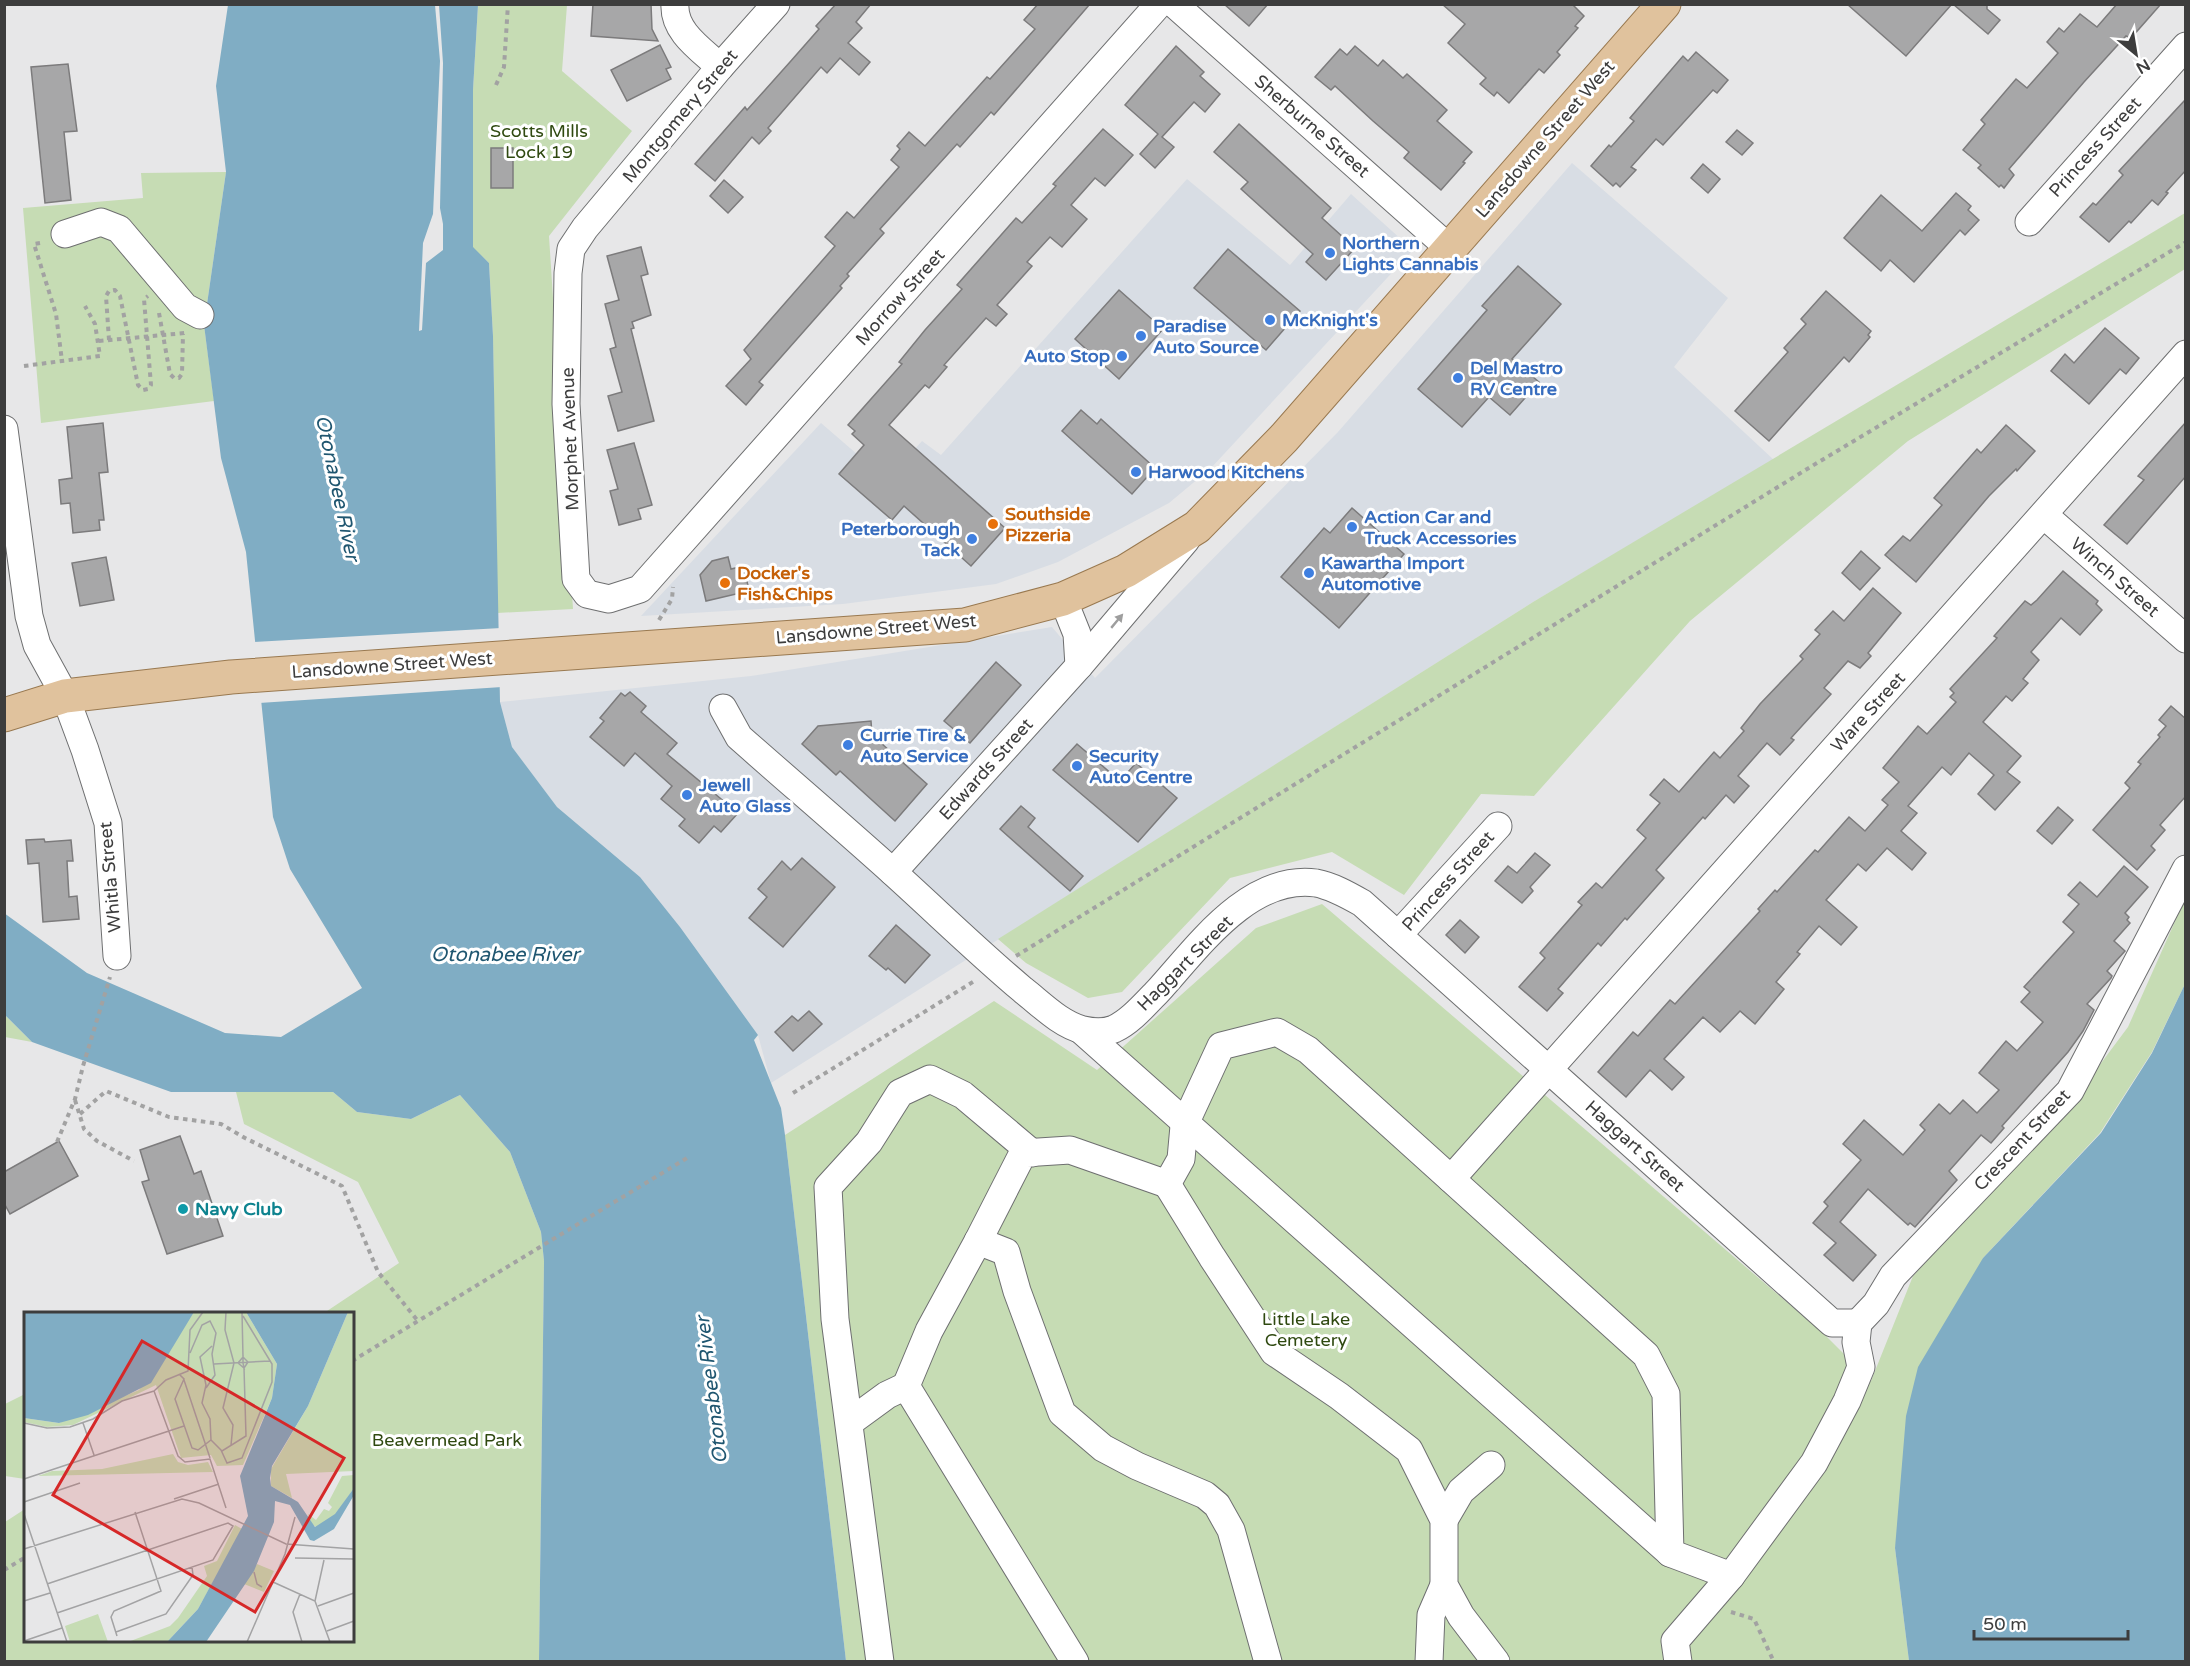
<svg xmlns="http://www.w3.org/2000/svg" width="2190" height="1666" font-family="'Varela Round',sans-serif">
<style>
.built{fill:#d8dde4}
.green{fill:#c6dcb4}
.water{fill:#80adc4}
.pier{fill:#e7e7e8}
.building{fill:#a7a7a8;stroke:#7c7b7c;stroke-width:1.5}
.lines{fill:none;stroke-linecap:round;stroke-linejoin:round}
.minor-casing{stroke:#6e6f70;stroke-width:29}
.major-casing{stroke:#997950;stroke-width:35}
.path{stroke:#a2a2a2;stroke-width:4;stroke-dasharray:4.5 4.5;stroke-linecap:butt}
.minor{stroke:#fff;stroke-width:27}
.major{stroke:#e0c29d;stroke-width:33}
.oneway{fill:#9e9e9e}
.shop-dot{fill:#3f7fe0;stroke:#fff;stroke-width:2}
.food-dot{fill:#e8710a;stroke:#fff;stroke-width:2}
.culture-dot{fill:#0f9aa8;stroke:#fff;stroke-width:2}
.labels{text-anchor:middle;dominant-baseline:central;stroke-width:6;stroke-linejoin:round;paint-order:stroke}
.street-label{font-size:18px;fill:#3d3d3d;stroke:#fff}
.park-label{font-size:18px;fill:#2f4910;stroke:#fff}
.shop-label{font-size:18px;font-weight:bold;fill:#366cbe;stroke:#fff;text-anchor:start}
.food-label{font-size:18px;font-weight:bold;fill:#c56008;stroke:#fff;text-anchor:start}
.culture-label{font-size:18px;font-weight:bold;fill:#0d838f;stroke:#fff;text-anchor:start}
.water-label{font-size:20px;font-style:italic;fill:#1f5670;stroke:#fff}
.inset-road{fill:none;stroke:#a3a3a4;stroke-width:1.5}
.view{fill:#d62828;fill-opacity:0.15;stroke:#d62828;stroke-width:3}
.inset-edge{fill:none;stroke:#3d3d3d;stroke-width:3}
</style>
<rect width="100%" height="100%" fill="#e7e7e8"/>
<g class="built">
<polygon points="1572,163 1728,298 1674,367 1774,460 1533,602 771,1083 758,1035 680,927 640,877 557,807 512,747 500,702 751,676 1052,627 1095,678 1338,432"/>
<polygon points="1187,179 1290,265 1351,194 1413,250 1211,468 1169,503 1058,562 996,584 843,604 641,616 821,423 887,480 922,441 941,455"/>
</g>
<g class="green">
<polygon points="478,5 567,5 562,71 632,131 549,236 573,609 497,613 493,336 489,263 473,248 473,90"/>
<polygon points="226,172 204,325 214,401 41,423 23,208 143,198 141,173"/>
<polygon points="2185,213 2185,269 1908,441 1690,621 1534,796 1481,794 1404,895 1332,852 1230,878 1122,992 1088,998 1026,963 998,939 1533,602"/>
<polygon points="2185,899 2185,984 2152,1052 2100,1133 1983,1258 1895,1548 1909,1661 846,1661 785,1135 994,1001 1097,1070 1256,928 1322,904 1824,1334 1871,1381 1913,1276 2078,1094 2128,1027"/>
<polygon points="5,1015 32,1042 5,1037"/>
<polygon points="236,1092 333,1092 357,1112 411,1119 460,1095 510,1152 541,1232 544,1261 539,1661 5,1662 5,1522 25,1509 26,1640 352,1640 352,1314 324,1313 399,1263 358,1182 244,1124"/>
<polygon points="25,1394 25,1479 5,1476 5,1404"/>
</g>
<g class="water">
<polygon points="228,5 435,5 440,61 433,214 423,243 419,331 422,330 426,263 443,250 443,224 440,208 443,63 439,5 478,5 473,90 473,247 489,263 493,336 500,702 512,747 557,807 640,877 680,927 758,1035 754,1040 781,1108 785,1135 846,1661 539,1661 544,1261 541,1232 510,1152 460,1095 411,1119 357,1112 333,1092 171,1092 32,1042 5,1015 4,913 87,973 225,1033 281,1037 362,988 290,869 273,817 246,552 221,458 204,325 226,172 216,86"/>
<polygon points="2185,984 2185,1661 1909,1661 1895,1548 1906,1416 1918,1367 1983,1258 2101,1133 2152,1053"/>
</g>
<polygon class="pier" points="501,628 502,687 259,703 253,642"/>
<g class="building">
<polygon points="593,4 651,4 652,29 658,41 591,36"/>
<polygon points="836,4 871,4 856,22 862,28 848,43 870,62 859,75 840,58 827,73 821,67 768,128 771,131 759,144 752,137 715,181 695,164 745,107 747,110 790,62 819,29 816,26"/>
<polygon points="1038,4 1090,4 994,115 991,112 960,147 957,144 880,229 884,233 847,274 849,276 840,286 842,288 759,382 763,385 746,405 726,386 751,359 744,350 835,246 825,237 847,212 854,218 899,167 891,160 900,149 897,146 909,132 925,146 987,77 990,79 1035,29 1024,20"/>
<polygon points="1224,4 1268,4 1249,26"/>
<polygon points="1442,4 1572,4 1584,16 1575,26 1578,28 1557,52 1560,55 1544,73 1539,69 1509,103 1497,92 1494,96 1480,84 1486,78 1448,43 1465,24"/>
<polygon points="1847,4 1952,4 1906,56"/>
<polygon points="1953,4 1987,4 1987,9 2000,20 1988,34"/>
<polygon points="2117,4 2161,4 2131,38 2126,36 2084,82 2009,169 2014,175 2004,188 2001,185 1999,187 1978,168 1981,165 1963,150 1985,124 1981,120 2016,79 2027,88 2058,53 2047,42 2059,28 2064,32 2080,14 2097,27"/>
<polygon points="660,45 671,67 666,69 671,79 627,101 611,70"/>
<polygon points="1176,46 1204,72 1200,76 1220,94 1205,112 1194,102 1162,137 1174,147 1155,168 1140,154 1158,134 1125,105"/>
<polygon points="1355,46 1378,66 1383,60 1403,78 1407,74 1447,110 1437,121 1472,152 1463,162 1465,163 1441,190 1404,158 1409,152 1373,121 1335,86 1331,90 1315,77 1340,49 1347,55"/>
<polygon points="1696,52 1728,80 1717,93 1713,90 1663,145 1656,139 1631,167 1636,170 1620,187 1616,183 1613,186 1591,166 1609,145 1611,147 1634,121 1630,118 1683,56 1688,61"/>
<polygon points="68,64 77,131 64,132 71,200 45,203 31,67"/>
<polygon points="2186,99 2186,170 2166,192 2168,193 2158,205 2152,200 2131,223 2129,221 2109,242 2080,217 2093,203 2096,205 2123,175 2119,171"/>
<polygon points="1239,124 1331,208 1322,218 1355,248 1326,280 1306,262 1313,254 1241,189 1248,182 1214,152"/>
<polygon points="1103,129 1133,155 1105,186 1095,178 1071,205 1087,219 1062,247 1050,237 1027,262 1032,266 997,305 1007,314 996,326 986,318 944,365 947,367 929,388 925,385 889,425 1005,528 971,566 904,506 892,520 839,474 864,445 852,434 855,431 848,425 902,364 899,362 925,330 962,289 957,285 1016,218 1022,223 1056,186 1053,184"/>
<polygon points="1737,130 1753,143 1742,155 1726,142"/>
<rect x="491" y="148" width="22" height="40"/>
<polygon points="1703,164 1720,179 1708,193 1691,178"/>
<polygon points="724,180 743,197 728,213 710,196"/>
<polygon points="1956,193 1971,206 1968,210 1979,220 1965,235 1960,230 1914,282 1890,260 1881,271 1844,238 1881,195 1922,231"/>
<polygon points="641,247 648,274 641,276 651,315 632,322 634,328 631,329 654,421 618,431 608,396 622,392 610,349 616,347 605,304 619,300 607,256"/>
<polygon points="1228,249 1300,311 1266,350 1194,288"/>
<polygon points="1518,266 1561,304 1512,359 1539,382 1510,415 1489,397 1462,427 1418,389 1487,310 1482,306"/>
<polygon points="1119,290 1163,329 1119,379 1075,339"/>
<polygon points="1826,291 1871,331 1868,335 1870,337 1849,362 1844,357 1769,441 1735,411 1788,352 1784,348 1806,324 1801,319"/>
<polygon points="2105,328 2139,358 2126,374 2120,369 2089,404 2051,371 2065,354 2074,363"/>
<polygon points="1081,410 1097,424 1101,419 1155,468 1132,494 1062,431"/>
<polygon points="2186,422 2186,476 2127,544 2104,525 2144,480 2138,476"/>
<polygon points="103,423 108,472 99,473 104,520 99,520 100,530 73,533 70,503 61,504 59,480 72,478 67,427"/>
<polygon points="2006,425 2035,451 2017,471 2016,469 1989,496 1916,582 1885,555 1903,536 1910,541 1942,505 1934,498 1977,449 1981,453"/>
<polygon points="634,443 652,505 638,509 641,519 619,525 610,491 618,489 607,450"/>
<polygon points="1352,508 1404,554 1339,628 1281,577 1324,528 1330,533"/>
<polygon points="1861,551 1880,568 1860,590 1842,573"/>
<polygon points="106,557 114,600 80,606 72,563"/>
<polygon points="728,557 731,569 744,566 749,591 706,601 700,575 712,561"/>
<polygon points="2063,571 2098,601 2096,604 2102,610 2080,635 2061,618 2031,652 2039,660 2023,679 2028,683 2012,701 2006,696 1983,722 2021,756 2007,772 2020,782 1995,810 1978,794 1994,775 1969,753 1951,775 1942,767 1908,806 1917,813 1901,831 1926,853 1912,870 1887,848 1866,871 1858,864 1826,900 1857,927 1841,945 1819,926 1797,952 1800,954 1776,982 1784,989 1755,1024 1740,1011 1720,1032 1703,1017 1664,1059 1684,1077 1672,1090 1650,1070 1626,1097 1598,1072 1633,1032 1638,1036 1670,1000 1675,1004 1760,911 1758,909 1775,890 1777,892 1815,850 1818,852 1849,817 1865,831 1888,805 1882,800 1899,782 1883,768 1918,726 1927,734 1956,702 1950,697 1954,693 1950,689 1997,638 1994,636 2025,601 2031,605 2037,600"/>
<polygon points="1873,588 1901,613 1868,653 1871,656 1860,668 1848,661 1824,688 1831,694 1791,738 1794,740 1780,755 1767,743 1738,776 1749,786 1734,803 1726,795 1705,819 1703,817 1656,870 1664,878 1627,920 1625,918 1601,946 1598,943 1558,989 1563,993 1547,1011 1519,987 1545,958 1540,953 1582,905 1578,902 1596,883 1602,888 1646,838 1637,830 1660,803 1650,795 1664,779 1679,792 1714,752 1720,758 1744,731 1741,728 1760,704 1803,659 1800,656 1820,634 1815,630 1833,611 1844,621"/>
<polygon points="996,662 1021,685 970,743 944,721"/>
<polygon points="630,692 646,706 641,712 677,743 667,754 738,813 721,832 714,826 699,843 679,826 685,819 661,799 672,786 635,753 624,766 590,737 604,721 600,718 621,693 625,696"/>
<polygon points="2171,706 2186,719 2186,796 2160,825 2165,830 2151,846 2155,850 2137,870 2093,830 2130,788 2125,783 2141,764 2138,762 2160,737 2158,735 2166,726 2159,720"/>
<polygon points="871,721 872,735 927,784 895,821 840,771 836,775 802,744 818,726"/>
<polygon points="1077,744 1120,781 1136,763 1177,798 1138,842 1053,770"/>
<polygon points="1021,806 1035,818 1028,827 1083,876 1070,891 1000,829"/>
<polygon points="2058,807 2073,820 2052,844 2037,831"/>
<polygon points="44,839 45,842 71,840 73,861 67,861 69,897 77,896 79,919 43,922 39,863 28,864 26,840"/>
<polygon points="1535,853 1550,865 1530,887 1533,891 1522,903 1495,881 1508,866 1517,873"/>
<polygon points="802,858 835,887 783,947 749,918 767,897 758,889 782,861 791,870"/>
<polygon points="2124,866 2148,887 2125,913 2129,917 2127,920 2130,923 2114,941 2125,951 2107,971 2112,976 2111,978 2087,1004 2094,1010 2083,1031 2068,1052 2002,1126 2004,1128 1991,1143 1981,1135 1949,1171 1957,1180 1915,1227 1910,1223 1908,1225 1868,1189 1840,1222 1876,1255 1853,1281 1824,1255 1836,1243 1813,1223 1828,1206 1824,1202 1861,1160 1843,1144 1864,1120 1903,1155 1925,1130 1920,1125 1939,1104 1950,1114 1963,1100 1977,1113 1999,1090 1979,1073 2006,1041 2017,1051 2043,1022 2021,1002 2030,992 2024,987 2074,932 2063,922 2079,904 2068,895 2080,882 2097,897"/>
<polygon points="1460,920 1479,937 1465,953 1446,935"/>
<polygon points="896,925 930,955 905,983 888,968 886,970 869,956"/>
<polygon points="809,1011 822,1024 793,1051 775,1032 792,1016 798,1021"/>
<polygon points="180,1136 194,1174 201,1171 223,1236 167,1254 142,1182 149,1180 140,1150"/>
<polygon points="59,1141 78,1176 10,1214 4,1203 4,1172"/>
</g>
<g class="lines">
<defs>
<g id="minor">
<path d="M675,4C673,32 702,50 720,67"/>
<polyline points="776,4 720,67 585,228 571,249 568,273 566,404 576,579 587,594 609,599 640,589 1159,4"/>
<polyline points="1174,4 1449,248"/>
<polyline points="2029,222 2186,46"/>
<polyline points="65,234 101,222 119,229 185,307 200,315"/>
<polyline points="4,429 29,616 37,645 65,696 85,750 108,823 117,956"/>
<polyline points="2044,515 2186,639"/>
<polyline points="1063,599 1077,634 1079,666"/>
<path d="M723,708L739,737C791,783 844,828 896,875C938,913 979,953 1023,990C1041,1004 1060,1024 1083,1030C1092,1032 1104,1033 1114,1029C1131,1021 1145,1004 1158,991C1198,947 1249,874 1316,883C1332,886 1348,895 1362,903L1832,1323H1858"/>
<polyline points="893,872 1079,666 1186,540"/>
<polyline points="1398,935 1498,826"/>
<polyline points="1081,1030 1670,1553"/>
<polyline points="1451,1179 2186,354"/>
<polyline points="1167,1184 1212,1257 1274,1352 1339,1396 1409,1450 1444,1520 1444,1585 1461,1616 1496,1662"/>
<polyline points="978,1241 1006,1252 1017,1291 1062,1413 1103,1448 1137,1466 1205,1495 1217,1505 1231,1530 1268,1662"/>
<polyline points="1858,1323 1876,1304 1893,1276 2070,1091 2186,869"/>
<polyline points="850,1422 887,1395 906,1386"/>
<polyline points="1444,1520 1461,1491 1491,1465"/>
<polyline points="880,1662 835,1319 828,1187 869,1142 900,1093 930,1079 963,1095 1032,1153"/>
<polyline points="1075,1662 906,1386 929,1331 978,1241 1023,1153 1070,1150 1167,1184 1181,1159 1184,1126 1221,1046 1277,1032 1308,1050 1646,1355 1666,1394 1670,1553 1731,1576"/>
<polyline points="1429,1662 1431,1615 1444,1585"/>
<polyline points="1678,1662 1675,1641 1731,1576 1814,1463 1847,1401 1861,1367 1856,1342 1858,1323"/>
</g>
<polyline id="major" points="4,715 65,696 231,677 965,625 1063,599 1126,571 1197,527 1284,438 1664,4"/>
</defs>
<use href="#minor" class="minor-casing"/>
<use href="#major" class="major-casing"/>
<g class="path">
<polyline points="496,85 504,67 508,4"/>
<polyline points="40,243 34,244 56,314 62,361"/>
<polyline points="159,313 170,374 174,378 179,378 182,374 183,334"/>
<polyline points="109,340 106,296 109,291 115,290 120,296 138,385 143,390 148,389 151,385 144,299 148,296"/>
<polyline points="99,341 185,333"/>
<polyline points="24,366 100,356 95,324 85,306"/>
<polyline points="659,620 672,599 673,587"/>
<polyline points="1016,956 1812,466 2186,242"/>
<polyline points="793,1093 976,980"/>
<polyline points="75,1100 84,1129 97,1141 134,1161"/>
<polyline points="80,1114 106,1091 169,1117 221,1124 245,1138 342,1186 378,1272 418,1321"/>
<polyline points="57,1142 75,1099 83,1066 110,977"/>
<polyline points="352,1361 687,1158"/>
<polyline points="4,1570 26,1557"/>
<polyline points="1731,1612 1754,1619 1774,1662"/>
</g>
<use href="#minor" class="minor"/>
<use href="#major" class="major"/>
</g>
<defs><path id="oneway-solid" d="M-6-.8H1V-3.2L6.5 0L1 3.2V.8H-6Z" transform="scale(1.5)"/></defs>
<use class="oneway" href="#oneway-solid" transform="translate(1117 621) rotate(-50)"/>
<g class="shop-dot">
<circle cx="1330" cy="253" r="6"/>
<circle cx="1270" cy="320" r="6"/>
<circle cx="1141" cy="336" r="6"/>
<circle cx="1122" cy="356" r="6"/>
<circle cx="1458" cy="378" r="6"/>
<circle cx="1136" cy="472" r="6"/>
<circle cx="1352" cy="527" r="6"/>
<circle cx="972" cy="539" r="6"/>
<circle cx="1309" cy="573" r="6"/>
<circle cx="848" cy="745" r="6"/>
<circle cx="1077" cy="766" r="6"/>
<circle cx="687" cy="795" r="6"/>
</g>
<g class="food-dot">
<circle cx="993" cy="524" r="6"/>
<circle cx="725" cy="583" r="6"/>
</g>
<circle class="culture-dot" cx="183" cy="1209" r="6"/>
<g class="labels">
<g class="street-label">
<text transform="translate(680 116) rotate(-50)">Montgomery Street</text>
<text transform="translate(1312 126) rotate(41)">Sherburne Street</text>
<text transform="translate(1545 139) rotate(-49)">Lansdowne Street West</text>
<text transform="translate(2095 147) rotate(-48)">Princess Street</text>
<text transform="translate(900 297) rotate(-48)">Morrow Street</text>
<text transform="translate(570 439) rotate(-92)">Morphet Avenue</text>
<text transform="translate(2115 577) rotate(41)">Winch Street</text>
<text transform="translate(876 629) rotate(-5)">Lansdowne Street West</text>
<text transform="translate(392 665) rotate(-4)">Lansdowne Street West</text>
<text transform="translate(1868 712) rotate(-48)">Ware Street</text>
<text transform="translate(986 769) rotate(-48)">Edwards Street</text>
<text transform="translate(110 877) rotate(-95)">Whitla Street</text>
<text transform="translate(1448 881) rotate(-48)">Princess Street</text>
<text transform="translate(1185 963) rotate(-45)">Haggart Street</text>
<text transform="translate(2022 1140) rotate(-47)">Crescent Street</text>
<text transform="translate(1635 1146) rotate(42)">Haggart Street</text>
</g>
<g class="park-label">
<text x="539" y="131">Scotts Mills<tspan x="539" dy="21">Lock 19</tspan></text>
<text x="1306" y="1319">Little Lake<tspan x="1306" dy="21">Cemetery</tspan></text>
<text x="447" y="1440">Beavermead Park</text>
</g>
<g class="shop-label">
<text x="1342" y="243">Northern<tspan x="1342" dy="21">Lights Cannabis</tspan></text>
<text x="1282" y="320">McKnight's</text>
<text x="1153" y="326">Paradise<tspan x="1153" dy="21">Auto Source</tspan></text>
<text x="1110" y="356" text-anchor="end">Auto Stop</text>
<text x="1470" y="368">Del Mastro<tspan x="1470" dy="21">RV Centre</tspan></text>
<text x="1148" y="472">Harwood Kitchens</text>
<text x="1364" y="517">Action Car and<tspan x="1364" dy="21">Truck Accessories</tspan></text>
<text x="960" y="529" text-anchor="end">Peterborough<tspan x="960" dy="21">Tack</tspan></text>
<text x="1321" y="563">Kawartha Import<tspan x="1321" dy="21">Automotive</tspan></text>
<text x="860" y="735">Currie Tire &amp;<tspan x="860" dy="21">Auto Service</tspan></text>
<text x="1089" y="756">Security<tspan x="1089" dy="21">Auto Centre</tspan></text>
<text x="699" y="785">Jewell<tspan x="699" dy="21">Auto Glass</tspan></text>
</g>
<g class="food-label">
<text x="1005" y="514">Southside<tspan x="1005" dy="21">Pizzeria</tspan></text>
<text x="737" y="573">Docker's<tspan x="737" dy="21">Fish&amp;Chips</tspan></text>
</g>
<g class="culture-label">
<text x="195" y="1209">Navy Club</text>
</g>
<g class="water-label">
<text transform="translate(337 488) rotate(78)">Otonabee River</text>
<text x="505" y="955">Otonabee River</text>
<text transform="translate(712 1390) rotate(-97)">Otonabee River</text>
</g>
</g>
<g transform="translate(24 1312)">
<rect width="330" height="330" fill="#e7e7e8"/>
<path d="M170,0H222L253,52L248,86L219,153L193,154L187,143L157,146L132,73L49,113L23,115L0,110V106L35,111L115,78ZM324,0H330V159L262,162L268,186L247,174V157L284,94ZM149,142L154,150L164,153L184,150L189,160L14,164L28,159L78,157ZM330,163V176L312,202L294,216L287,212L284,202L292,208L300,197L305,199L308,195L304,191L318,164ZM211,213L218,217L174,297L143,330H104L146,314L154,306L183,264L180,254L193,249ZM233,252L250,259L240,280L220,272ZM74,302L84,330H46L41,314Z" fill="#c6dcb4"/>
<path d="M0,0H170L127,71L64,103L35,111L0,106ZM222,0H324L284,94L248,154L246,166L247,174L274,190L291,215L311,202L330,176V183L310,217L290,229L286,228L266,193L251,189L250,210L230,259L182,330H143L174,297L224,204L216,164L248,86L253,52Z" fill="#80adc4"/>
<path class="inset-road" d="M202,0L201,18L210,51L199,96L209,113L207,133M166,41L178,13L186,9L192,21L188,42L191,63L182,76M219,45V51L220,56L214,51ZM190,52L246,49M155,62L160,67L151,87L168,136L174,138L187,128L198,139L222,124L220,56L224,50L219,45L218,0M160,68L186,146M130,79L154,144L161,150L186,147L202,196M130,79L142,68L164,59L166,18L179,0M0,111L23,116L46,115L69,107L98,89L130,79M59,111L70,143M187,128L186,107L178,91L182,73L176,45L188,34M197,138L203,151L218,146L248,70V52L219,4M0,167L160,114M150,187L195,172M0,190L56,171M0,202L43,330M0,237L158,187L175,191L262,232L330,237M271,246L330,247M230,260L233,272L238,275M249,270L291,289L306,330M23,272L204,211L209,214L189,248L33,301M276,282L269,300L278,330M0,289L26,281M291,289L300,248M294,294L330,281M303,319L330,309M92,320L142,302L169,263L168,255M93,324L87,305L90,299L137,279L111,200M0,329L38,316M223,330L261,242L271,205"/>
<path class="view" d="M118,29L320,146L231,300L29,183Z"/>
<rect width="330" height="330" class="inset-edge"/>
</g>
<rect width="2190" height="1666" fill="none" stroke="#3d3d3d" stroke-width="12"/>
<g transform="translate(2136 54) rotate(150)" stroke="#ffffff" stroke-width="4.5" paint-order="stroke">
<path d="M0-4.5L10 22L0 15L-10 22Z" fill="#3d3d3d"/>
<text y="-9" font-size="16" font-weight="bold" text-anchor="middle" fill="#3d3d3d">N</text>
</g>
<path d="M1974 1630v9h154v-9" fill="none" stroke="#3d3d3d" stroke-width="3"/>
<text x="1983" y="1630" font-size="18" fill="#3d3d3d" stroke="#ffffff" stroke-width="4.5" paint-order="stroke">50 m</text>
</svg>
